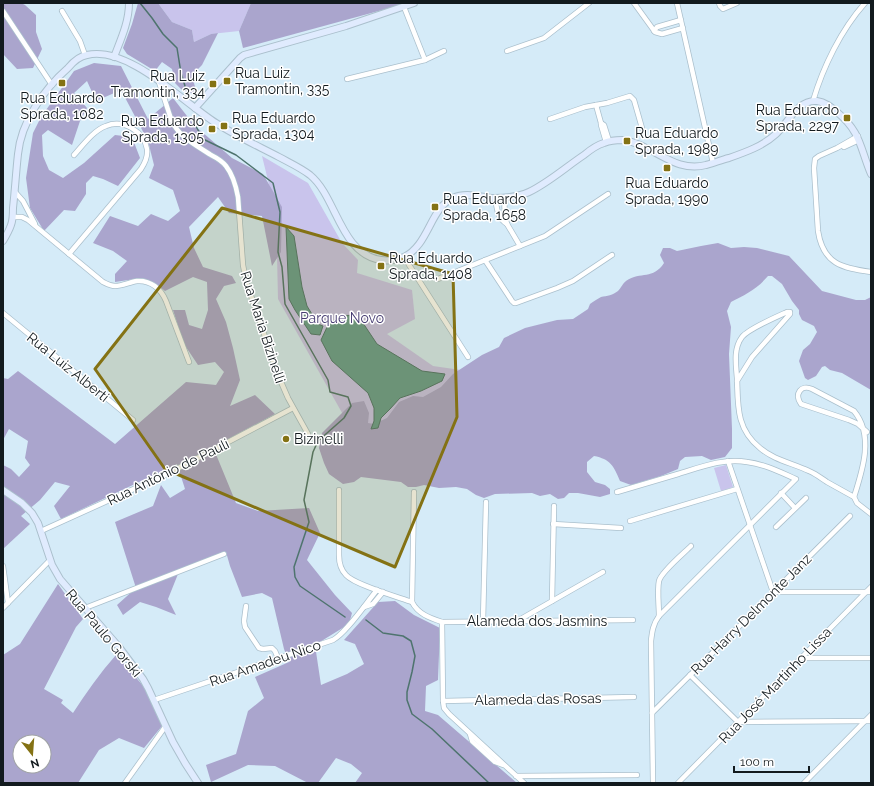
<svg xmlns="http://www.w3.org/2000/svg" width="874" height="786" font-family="Raleway,sans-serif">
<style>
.green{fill:#c9c4ec}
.forest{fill:#aaa5cd;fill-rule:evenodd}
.water{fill:#679b90;stroke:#4e746e}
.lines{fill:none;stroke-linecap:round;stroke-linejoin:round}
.stream{stroke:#4e746e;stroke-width:1.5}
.street-casing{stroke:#abc0cd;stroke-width:6}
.secondary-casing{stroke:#abc0cd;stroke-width:8}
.street{stroke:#fff;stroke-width:4.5}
.secondary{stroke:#e0ebfe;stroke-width:6}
.marked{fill:#847214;fill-opacity:0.2;stroke:#847214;stroke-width:3;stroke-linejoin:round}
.poi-dot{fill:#847214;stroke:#fff;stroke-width:1.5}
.labels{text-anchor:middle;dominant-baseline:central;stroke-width:3;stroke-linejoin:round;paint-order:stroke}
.poi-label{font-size:14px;fill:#121a1e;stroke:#fff;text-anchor:start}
.park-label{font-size:14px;fill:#473d72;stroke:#fff}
.street-label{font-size:14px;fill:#121a1e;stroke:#fff}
</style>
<rect width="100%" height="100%" fill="#d5ebf8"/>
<g class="green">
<polygon points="158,3 251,3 239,31 211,34 194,42 192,30 172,22"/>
<polygon points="262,156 308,183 342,243 358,260 357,273 412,290 415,319 387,334 433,366 475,372 380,437 350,427 278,299 276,213"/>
<polygon points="726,465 733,487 721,491 714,468"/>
</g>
<g class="forest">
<polygon points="3,3 21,3 25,5 36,15 36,32 42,49 33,68 17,69 3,54"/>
<polygon points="138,3 158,3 172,22 192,30 194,42 211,34 218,33 202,65 192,75 197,95 182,90 175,83 172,69 162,62 155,71 127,54 123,48 132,24"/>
<polygon points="251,3 403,3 397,6 243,48 239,31"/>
<polygon points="94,63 121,66 148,119 173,98 194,125 232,158 263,174 282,207 281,252 272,266 262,216 229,213 218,197 189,227 194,248 203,267 232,276 236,283 224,286 216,299 226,322 233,348 240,380 230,406 255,395 275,414 213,447 236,503 258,511 309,508 320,533 307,560 335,595 352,613 349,624 315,645 321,685 347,674 364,664 355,644 344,640 378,602 395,601 414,615 440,628 438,680 426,686 425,711 438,715 517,783 355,783 362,773 351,764 336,758 318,783 308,783 275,766 248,765 211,782 206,765 236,754 248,711 264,698 255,677 289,662 284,649 272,598 262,593 242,597 230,566 226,552 180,569 168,599 176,615 156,607 140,602 123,615 117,605 136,588 115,522 153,506 161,485 170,498 185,489 177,464 61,519 54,506 70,486 55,482 40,500 21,516 30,524 3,549 3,465 11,469 19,477 30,465 25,458 28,441 9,429 3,440 3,378 8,379 18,371 115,444 186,382 216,385 224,372 215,362 198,365 184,344 173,310 185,310 189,325 202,329 208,310 207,282 193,277 165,291 155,283 142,278 115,282 115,274 127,261 113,251 93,243 110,216 138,226 151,214 168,221 180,211 173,190 149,178 154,165 148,141 121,90 96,101 87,81 74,93 87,108 80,121 72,145 48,130 42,135 43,156 49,170 63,178 84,163 115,135 132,137 140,158 118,186 103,179 93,176 86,183 86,194 75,211 64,210 44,231 30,208 26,178 33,133 41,117 74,71"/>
<path d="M718,243L731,248L744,247L757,248L789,256L822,291L856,300H865L871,297V390L842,373L830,370L825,366L822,367L816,376L808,380L805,378L799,361L803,350L810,344L817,332L814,326L802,320L799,314V310L792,301L782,284L772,276H768C756,290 746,294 731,302L727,311L731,327L729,354L732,429V448L725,457L711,460L702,456L685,457L680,461L678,469L661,476L631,485L620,481C614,466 610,459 594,456L587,462V472L595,482L605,485L610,489V494L600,497L578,493H569L564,498L558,499L550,494L540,496L532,493L495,494L484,498L476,495L467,489L456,487L439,488L424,485L416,487H408L401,482L361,477L354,482L343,484L329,474L324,463L319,448L322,433L352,403L364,401L369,413L368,423L374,424L387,418L399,402L413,396L423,397L441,387L453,374L482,355L499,347L504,338L525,328L557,320L573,319L588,309L590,304C593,302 597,299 601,297C607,296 613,295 618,291C621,288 623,283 626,281C641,271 653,280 664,263L660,255L663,248H670L677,251L701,246Z"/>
<path d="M58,584L83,619L76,627L44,689L63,700L61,703L73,713C86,693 100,673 116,655L146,689L162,726L144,748L119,738L99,750L78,783H3V655L20,644ZM20,742H44V766H20Z"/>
</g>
<g class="water">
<polygon points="286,227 294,236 302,287 307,306 318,324 323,326 320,335 311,334 295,310 289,299"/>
<polygon points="354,315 363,323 377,344 422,371 445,374 442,381 421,391 400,398 390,409 381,418 378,428 371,429 374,421 374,408 368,393 332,361 321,340 328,325 340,316"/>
</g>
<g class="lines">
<g class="stream">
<polyline points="140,3 152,18 163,34 177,48 181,73 185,86"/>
<polyline points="193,121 203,139 236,155 273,183 280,212 278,252 282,267 285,304 328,380 330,392 348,397 351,406 344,418 318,441 313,452 304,500 309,522 294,567 295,577 300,586 345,617"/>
<polyline points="366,620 383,633 403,636 411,641 415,656 412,672 407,692 407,700 412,714 432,729 489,783"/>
</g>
<defs>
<g id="street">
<polyline points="634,3 655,32 662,34 683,28"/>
<polyline points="677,3 713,163"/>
<polyline points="719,3 720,6 723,9 737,3"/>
<polyline points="404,7 425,60"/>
<polyline points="3,11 52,85"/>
<polyline points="62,11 80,41 85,55"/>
<polyline points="654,31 657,27 681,20"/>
<polyline points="507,51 544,38 589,3"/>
<path d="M158,79L171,119C178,137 196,145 211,155C217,158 222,161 226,166C233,175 236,186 238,197L243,265L246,281L278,375L288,398L308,434"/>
<polyline points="347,79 425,60 444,51"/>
<path d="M813,101C823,67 841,30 865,3"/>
<polyline points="596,105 601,123 601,125 606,142"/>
<polyline points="550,119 585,107 607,103 630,96 634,100 642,128"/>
<polyline points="601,123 604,125 609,141"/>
<path d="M858,136L837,148L819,156L815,159L814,168L818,231C823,264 842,268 871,272"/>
<polyline points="844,147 859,140"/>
<polyline points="15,192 23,201 35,224"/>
<path d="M495,198C497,208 497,218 507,224"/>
<path d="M505,198C504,207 504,215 507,224L520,246"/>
<path d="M13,217H22L28,220L103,282C107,284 110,286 115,286C122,286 130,282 137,281C151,280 161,289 166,301L189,362"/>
<path d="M69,254L141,169C145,163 148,156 147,149C144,131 123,119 106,126C94,130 83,145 74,155"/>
<polyline points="404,257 468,357"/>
<polyline points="485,260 512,301 514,303 516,303 557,288 573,281 612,255"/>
<polyline points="438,279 545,236 608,194"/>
<polyline points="3,313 133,420"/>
<path d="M737,381L752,357L790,314V312H787C776,317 748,329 742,337C733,349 736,365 737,378C738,405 736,429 760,448C774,460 792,463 809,471C816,474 821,478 827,482C836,487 845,492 854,497L857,503L871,514"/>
<polyline points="728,461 773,592 871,592"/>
<path d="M339,490V555C339,562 341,570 346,575C355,585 398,597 412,602C418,614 430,618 442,622L443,701L444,708L449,714L524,783"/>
<path d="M617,492C637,486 658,480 678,474C701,467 723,458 747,462C764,464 780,472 796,479L659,616C653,624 652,632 651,641L653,783"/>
<polyline points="781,493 795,508"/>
<path d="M854,497C863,469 874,435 854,411L812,389C801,384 794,394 801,404L849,420L858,424L867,432"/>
<polyline points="630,521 737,489"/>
<polyline points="553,524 621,528"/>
<polyline points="776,527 806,498"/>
<polyline points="41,531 169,473 293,408"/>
<polyline points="3,566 8,603"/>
<polyline points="552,601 554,506"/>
<polyline points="412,602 414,492"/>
<polyline points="246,606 244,621 245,627 259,648 263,649 272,648 275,651 278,658"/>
<polyline points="364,607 373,604 383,592"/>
<polyline points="3,608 50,560"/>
<polyline points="85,608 224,554"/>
<path d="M659,616C659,606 657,590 659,581C661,572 684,553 691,546"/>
<polyline points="519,620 603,572"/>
<polyline points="483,621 486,502"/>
<polyline points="442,622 633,620"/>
<polyline points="802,658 871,658"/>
<polyline points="690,675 738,722 871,721"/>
<path d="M154,700L333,640C347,632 366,603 377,590"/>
<polyline points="443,701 634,697"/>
<polyline points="652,713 850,516"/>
<polyline points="470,734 472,741 495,762 503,765"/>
<polyline points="516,776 637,775"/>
<polyline points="125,783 165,727"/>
<polyline points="678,783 871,587"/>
<polyline points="804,783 871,715"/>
</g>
<g id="secondary">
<path d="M114,57C121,39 129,22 129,3"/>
<polyline points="195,108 240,58 244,55 346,26 414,3"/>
<path d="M3,241C6,236 9,231 11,225C13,220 13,213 13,208C15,190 16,172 18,154C21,122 44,89 68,68C73,62 80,56 87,55C128,45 184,103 216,123C236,136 258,146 279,157C290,163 301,168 310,175C337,197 340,254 381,260C388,261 397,260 404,257C429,245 430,208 453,198C466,192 480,197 494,198C506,198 518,197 529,192C548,183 566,167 584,155C590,150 597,145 604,143C609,141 616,140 622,140C652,143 674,174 706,165C714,163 721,160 729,158C746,152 763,146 776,134C788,123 798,99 817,101C825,102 831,107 837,112C861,132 860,148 871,174"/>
<polyline points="3,490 22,503 32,513 38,523 52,565 60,579 119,647 143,679 148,688 173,742 185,763 198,783"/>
</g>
</defs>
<use href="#street" class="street-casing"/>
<use href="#secondary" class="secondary-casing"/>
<use href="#street" class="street"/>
<use href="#secondary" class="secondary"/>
</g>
<path class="marked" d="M222,208L453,274L457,417L395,567L165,469L95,369Z"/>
<g class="poi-dot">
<rect x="223" y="77" width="8" height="8" rx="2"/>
<rect x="58" y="79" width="8" height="8" rx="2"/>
<rect x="209" y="80" width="8" height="8" rx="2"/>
<rect x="843" y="114" width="8" height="8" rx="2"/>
<rect x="220" y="122" width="8" height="8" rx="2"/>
<rect x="208" y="125" width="8" height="8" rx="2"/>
<rect x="623" y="137" width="8" height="8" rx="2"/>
<rect x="663" y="164" width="8" height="8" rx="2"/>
<rect x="431" y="203" width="8" height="8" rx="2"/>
<rect x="377" y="262" width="8" height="8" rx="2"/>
<circle cx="286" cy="439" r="4"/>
</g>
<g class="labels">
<g class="poi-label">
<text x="235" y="73">Rua Luiz<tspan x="235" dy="16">Tramontin, 335</tspan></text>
<text x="205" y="76" text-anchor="end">Rua Luiz<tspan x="205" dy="16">Tramontin, 334</tspan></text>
<text x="62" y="98" text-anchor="middle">Rua Eduardo<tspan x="62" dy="16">Sprada, 1082</tspan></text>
<text x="839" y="110" text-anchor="end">Rua Eduardo<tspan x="839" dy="16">Sprada, 2297</tspan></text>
<text x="232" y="118">Rua Eduardo<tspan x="232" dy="16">Sprada, 1304</tspan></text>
<text x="204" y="121" text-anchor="end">Rua Eduardo<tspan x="204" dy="16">Sprada, 1305</tspan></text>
<text x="635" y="133">Rua Eduardo<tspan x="635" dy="16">Sprada, 1989</tspan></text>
<text x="667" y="183" text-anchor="middle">Rua Eduardo<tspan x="667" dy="16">Sprada, 1990</tspan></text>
<text x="443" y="199">Rua Eduardo<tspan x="443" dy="16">Sprada, 1658</tspan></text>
<text x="389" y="258">Rua Eduardo<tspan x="389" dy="16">Sprada, 1408</tspan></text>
<text x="294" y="439">Bizinelli</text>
</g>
<g class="park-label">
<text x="342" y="318">Parque Novo</text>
</g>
<g class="street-label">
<text transform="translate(263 327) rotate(72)">Rua Maria Bizinelli</text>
<text transform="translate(68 367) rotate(39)">Rua Luiz Alberti</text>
<text transform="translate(168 472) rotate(-26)">Rua Antônio de Pauli</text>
<text transform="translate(751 614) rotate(-45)">Rua Harry Delmonte Janz</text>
<text x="537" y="621">Alameda dos Jasmins</text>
<text transform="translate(104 633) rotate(50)">Rua Paulo Gorski</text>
<text transform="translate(265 663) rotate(-19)">Rua Amadeu Nico</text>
<text transform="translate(775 685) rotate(-46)">Rua José Martinho Lissa</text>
<text transform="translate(538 699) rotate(-1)">Alameda das Rosas</text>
</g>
</g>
<rect width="874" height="786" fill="none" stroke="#121a1e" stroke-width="8"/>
<g transform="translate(32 754) rotate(163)"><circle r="19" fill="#ffffff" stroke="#a0a3a5"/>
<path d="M0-3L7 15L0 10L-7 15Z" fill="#847214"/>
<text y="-6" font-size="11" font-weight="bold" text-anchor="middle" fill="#121a1e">N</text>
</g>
<path d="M734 766v6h75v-6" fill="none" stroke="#121a1e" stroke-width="2"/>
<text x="740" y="766" font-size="12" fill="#121a1e" stroke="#ffffff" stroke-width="3" paint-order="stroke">100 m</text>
</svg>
